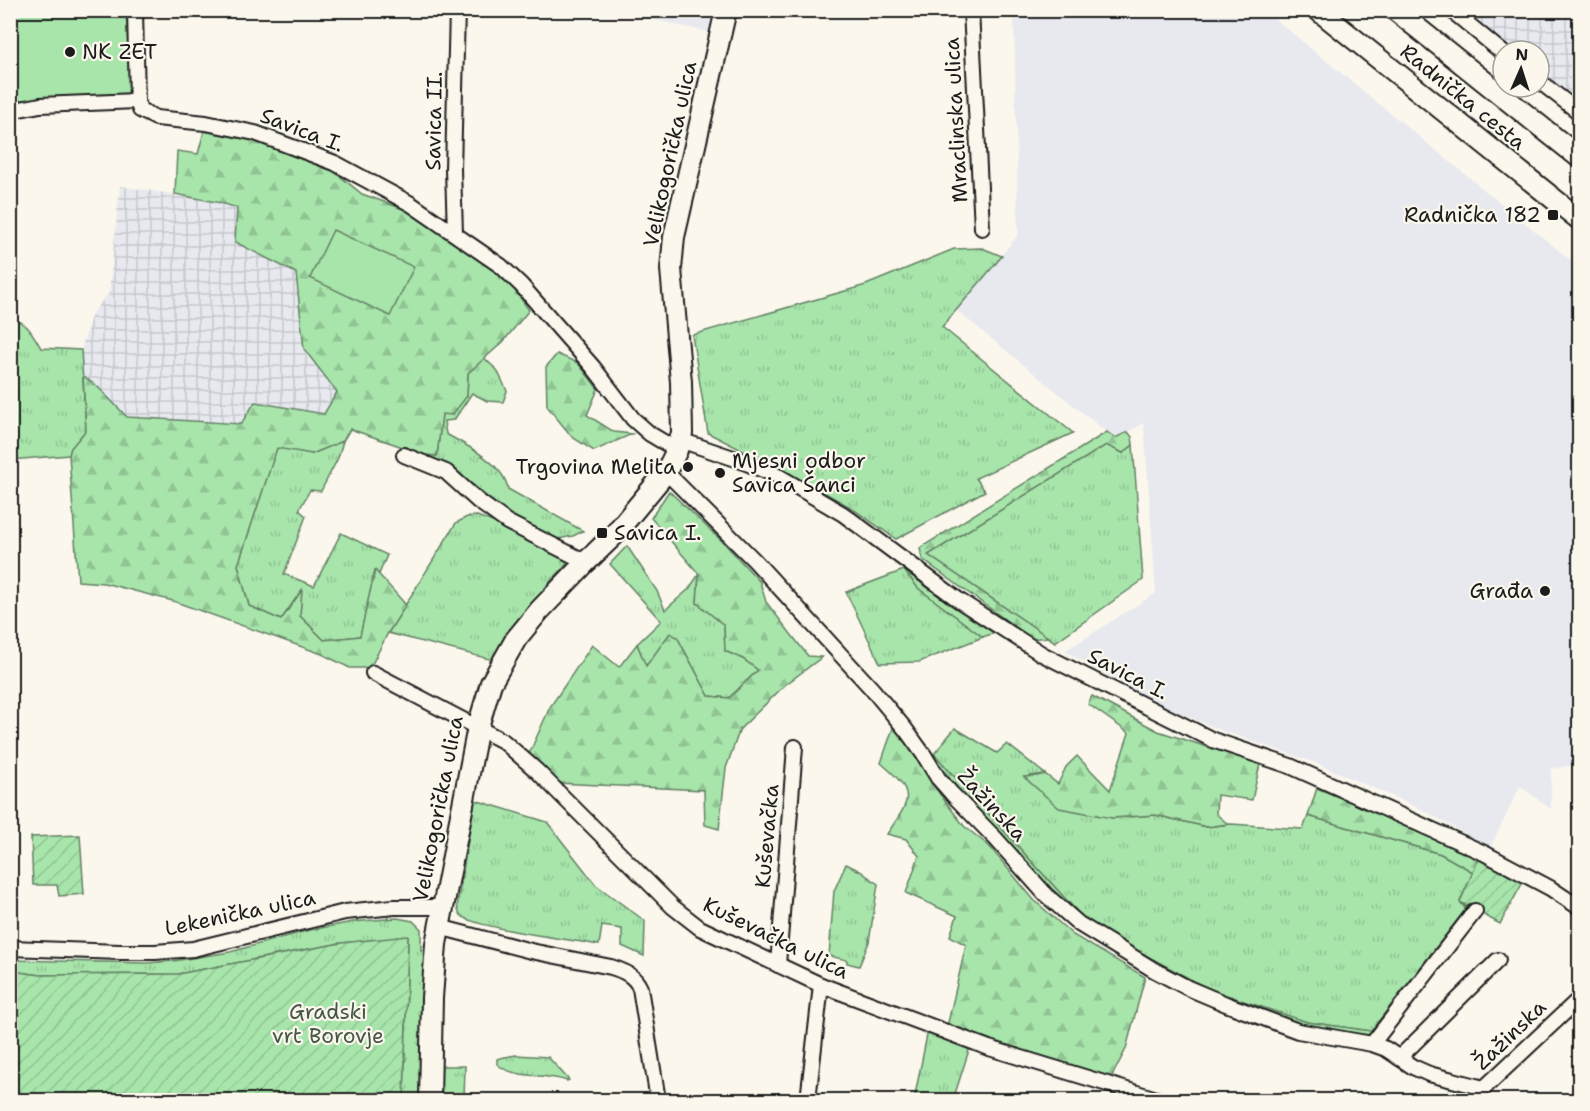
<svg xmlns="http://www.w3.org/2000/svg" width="1590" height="1111" font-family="'Shantell Sans',sans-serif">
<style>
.built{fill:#e7e9ef}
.industrial{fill:url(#industrial-grid)}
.grass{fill:url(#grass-tufts);stroke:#628064;stroke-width:1.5}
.forest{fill:url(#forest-firs);stroke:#628064;stroke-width:1.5}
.garden{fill:url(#garden-furrows);stroke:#628064;stroke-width:1.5}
.pitch{fill:#a8e5ab;stroke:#628064;stroke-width:1.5}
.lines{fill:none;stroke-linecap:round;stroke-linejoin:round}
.street-casing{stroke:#1c1c1c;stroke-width:18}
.secondary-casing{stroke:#1c1c1c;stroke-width:24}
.street{stroke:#fbf7ec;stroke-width:14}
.secondary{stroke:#fbf7ec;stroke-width:20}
.poi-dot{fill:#1c1c1c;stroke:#fbf7ec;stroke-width:2}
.labels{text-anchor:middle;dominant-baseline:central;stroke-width:4.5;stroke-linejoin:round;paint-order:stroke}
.poi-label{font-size:21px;fill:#1c1c1c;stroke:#fbf7ec;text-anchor:start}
.street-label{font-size:21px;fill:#1c1c1c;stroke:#fbf7ec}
.park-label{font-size:21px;fill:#465847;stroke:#fbf7ec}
</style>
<defs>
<pattern id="industrial-grid" width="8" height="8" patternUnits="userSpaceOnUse" patternTransform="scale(1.5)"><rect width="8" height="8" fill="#e7e9ef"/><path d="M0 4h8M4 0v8" fill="none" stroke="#c6c7cc"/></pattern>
<pattern id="grass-tufts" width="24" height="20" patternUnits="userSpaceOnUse" patternTransform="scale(1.5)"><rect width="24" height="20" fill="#a8e5ab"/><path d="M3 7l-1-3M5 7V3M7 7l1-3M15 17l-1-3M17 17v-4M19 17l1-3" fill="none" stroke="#90c493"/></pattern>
<pattern id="forest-firs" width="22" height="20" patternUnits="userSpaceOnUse" patternTransform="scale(1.5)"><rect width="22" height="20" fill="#a8e5ab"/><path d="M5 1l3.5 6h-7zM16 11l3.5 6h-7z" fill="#90c493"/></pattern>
<pattern id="garden-furrows" width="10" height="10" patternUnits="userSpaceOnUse" patternTransform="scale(1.5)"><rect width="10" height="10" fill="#a8e5ab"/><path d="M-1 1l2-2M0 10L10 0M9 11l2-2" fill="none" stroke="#90c493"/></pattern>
</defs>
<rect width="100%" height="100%" fill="#fbf7ec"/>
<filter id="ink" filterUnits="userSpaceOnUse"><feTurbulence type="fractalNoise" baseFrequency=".0167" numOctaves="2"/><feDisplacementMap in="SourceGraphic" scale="12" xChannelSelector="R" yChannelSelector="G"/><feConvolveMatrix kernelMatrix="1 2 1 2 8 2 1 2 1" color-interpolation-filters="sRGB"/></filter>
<g filter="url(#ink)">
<g class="built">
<polygon points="614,11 714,10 714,11 709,32"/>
<polygon points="1014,11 1265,11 1579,267 1579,764 1551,769 1551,809 1520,786 1490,848 1419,808 1316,763 1223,731 1149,700 1065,651 1156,593 1144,423 1115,439 956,310 1018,235"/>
</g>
<g class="industrial">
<polygon points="1456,11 1579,11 1579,109 1539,77 1539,51 1506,51"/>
<polygon points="120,186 198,198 237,208 235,242 296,273 304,349 337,392 324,414 255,402 241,424 127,417 98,387 83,376 81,350 92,313 109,293"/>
</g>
<g class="grass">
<polygon points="982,248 1002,256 942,327 1073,433 976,478 985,491 896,539 850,507 809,484 708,433 692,335 866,285 954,249"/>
<path d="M10,319C27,320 33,335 41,348L81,350L86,430L71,448L69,455L11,460Z"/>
<path d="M484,358L497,370L507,391L503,402L487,401L472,393L454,420L444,421L446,434C468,446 504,464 508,489L583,531L573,536L558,539L517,522L460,474L426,455L437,456L442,414L467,396L468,373Z"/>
<polygon points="343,441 338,458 321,491 310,490 299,510 306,516 284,574 314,586 341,533 387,555 379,574 375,571 360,636 324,640 300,616 301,591 281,620 249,606 238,565 277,447 312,454"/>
<polygon points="1106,445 1123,453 1133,445 1143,580 1055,642 928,555"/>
<path d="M477,516C504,527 549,539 568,562C560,575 544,582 541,598L497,661L388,633L456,523L467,517Z"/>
<polygon points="627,546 657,591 665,610 689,589 699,574 697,603 724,625 725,651 743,659 758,670 729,698 709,696 677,637 645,666 637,644 661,621 610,564"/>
<polygon points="904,570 918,588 983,637 919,662 880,663 846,592"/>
<polygon points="955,728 997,753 1007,744 1045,774 1025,777 1112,818 1155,815 1207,827 1231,824 1303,829 1308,816 1441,854 1473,872 1460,902 1466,909 1371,1031 1307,1022 1210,990 1132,948 1082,917 934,754"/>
<path d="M475,800L547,822L596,885L645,921L644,956L622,946V929L602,926L599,945C575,940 475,928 462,916C455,910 458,901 459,894Z"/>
<polygon points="846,864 860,871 878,884 869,942 859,966 847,963 847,960 829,956 834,891"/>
<polygon points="397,918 413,921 421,929 421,950 424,950 422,1100 404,1100 408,937 341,943 178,974 41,975 11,971 11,960 147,963 173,961 230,952 310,930 353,922"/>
<polygon points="928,1030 970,1047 953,1100 914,1100"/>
<path d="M516,1055L548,1057L569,1080L567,1081C545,1072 515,1080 497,1064V1059L500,1058Z"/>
<polygon points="440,1066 465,1066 464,1100 440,1100"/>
</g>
<g class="forest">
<polygon points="204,131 252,140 300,157 331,169 362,194 423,216 501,271 529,310 503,342 468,373 467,396 452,415 442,414 437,456 426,455 350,429 343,441 312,454 277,448 238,565 249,606 281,620 302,590 300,616 324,640 360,636 375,570 406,605 388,633 370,668 350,668 322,654 173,601 104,583 78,581 69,455 71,448 86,430 83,376 98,387 127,417 241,424 255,402 324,414 337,392 304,349 296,273 235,242 237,208 221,203 175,194 177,151 198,154"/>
<polygon points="557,354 578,363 598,389 587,415 614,432 632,434 594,451 572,437 547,406 546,367"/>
<polygon points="1107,432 1115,438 1128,432 1132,437 1133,445 1123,453 1106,445 928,555 1048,637 1032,639 922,559 920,548"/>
<polygon points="669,491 725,544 760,582 766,602 808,656 822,657 785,685 740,729 726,768 719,829 705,825 704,790 557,783 529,754 550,707 592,645 619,667 637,644 646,666 670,633 677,637 709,696 729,698 758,670 743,659 725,651 724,625 697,603 699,574 651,518"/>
<polygon points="904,570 952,606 994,633 983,637 918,588"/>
<polygon points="1092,696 1158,731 1260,764 1252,800 1217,795 1216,814 1228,824 1207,827 1155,815 1112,818 1059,808 1024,777 1037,776 1045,774 1058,784 1066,767 1077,756 1110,790 1129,733 1088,704"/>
<path d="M894,725L917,756L939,793L964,826L989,846L1034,900L1073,935L1145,977L1126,1049L1111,1078L947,1027L966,945L950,936L957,916L906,893L919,856L906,839L887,834C912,798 916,793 881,763Z"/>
<polygon points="922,746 934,754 1082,917 1132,948 1210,990 1307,1022 1371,1031 1466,910 1463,905 1472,910 1374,1035 1317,1031 1260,1013 1172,975 1071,913 968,806"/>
<polygon points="1317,788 1449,843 1479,858 1473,872 1441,854 1308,816"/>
</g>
<g class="garden">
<polygon points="80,835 84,894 59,896 57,885 33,885 31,837"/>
<polygon points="1479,858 1524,880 1500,924 1460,902"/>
<polygon points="408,936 404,1100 11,1100 11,971 41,975 178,974 341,943"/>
</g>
<g class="pitch">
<polygon points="11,11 126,11 131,93 11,103"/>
<polygon points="333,230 414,267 390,316 310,278"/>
</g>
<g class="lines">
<defs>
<g id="street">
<polyline points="135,10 137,101 140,110 156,118 206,123 255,133 335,163 411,204 501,266 521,285 593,367 633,419 650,434 677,450"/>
<polyline points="971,10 982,228"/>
<polyline points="1451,10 1503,53"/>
<polyline points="1539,81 1580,113"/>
<polyline points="10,111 40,105 137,101"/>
<polyline points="455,233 453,169 457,10"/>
<polyline points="680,440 739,460 780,477 843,514 960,601 1042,654 1213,740 1290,766 1484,853 1550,888 1580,908"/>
<polyline points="404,455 446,472 478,501 507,522 586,562"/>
<polyline points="666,472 754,560 872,689 906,730 924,755 938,778 952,794 996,839 1046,895 1079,924 1154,970 1188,988 1226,1004 1298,1031 1372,1044 1386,1049 1413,1067 1429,1074 1484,1088 1580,998"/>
<polyline points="373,673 503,741 537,771 673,907 700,928 821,985 989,1048 1160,1100"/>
<path d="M439,927L531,951L611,967C624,971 634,975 640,988L658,1100"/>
<polyline points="10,948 120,952 155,952 193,949 345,912 394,907 443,907"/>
<polyline points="778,965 795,747"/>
<polyline points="1372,1044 1475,911"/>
<polyline points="1399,1058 1498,960"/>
<polyline points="808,1100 821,985"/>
</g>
<g id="secondary">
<polyline points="1318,10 1580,220"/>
<polyline points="1395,10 1580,158"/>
<polyline points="430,1100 432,998 436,944 478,727 491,683 516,639 539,611 586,562 614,535 666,472 677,450 682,433 681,382 671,269 674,237 726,10"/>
</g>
</defs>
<use href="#street" class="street-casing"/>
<use href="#secondary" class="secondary-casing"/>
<use href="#street" class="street"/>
<use href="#secondary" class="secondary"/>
</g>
</g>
<g class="poi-dot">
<circle cx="70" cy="52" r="6"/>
<rect x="1547" y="209" width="12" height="12" rx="3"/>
<circle cx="688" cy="467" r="6"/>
<circle cx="720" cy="473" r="6"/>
<rect x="596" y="527" width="12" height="12" rx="3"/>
<circle cx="1545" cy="591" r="6"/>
</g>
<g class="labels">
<g class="poi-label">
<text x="82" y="52">NK ZET</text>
<text x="1541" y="215" text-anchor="end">Radnička 182</text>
<text x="732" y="461">Mjesni odbor<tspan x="732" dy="24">Savica Šanci</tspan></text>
<text x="676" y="467" text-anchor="end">Trgovina Melita</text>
<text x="614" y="533">Savica I.</text>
<text x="1533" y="591" text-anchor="end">Građa</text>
</g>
<g class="street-label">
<text transform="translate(1463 97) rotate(39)">Radnička cesta</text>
<text transform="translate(956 120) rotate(-93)">Mraclinska ulica</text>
<text transform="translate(434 121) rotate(-89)">Savica II.</text>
<text transform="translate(302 130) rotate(21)">Savica I.</text>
<text transform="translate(670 154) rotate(-78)">Velikogorička ulica</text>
<text transform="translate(1128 674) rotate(27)">Savica I.</text>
<text transform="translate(992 805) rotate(47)">Žažinska</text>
<text transform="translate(438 809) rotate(-79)">Velikogorička ulica</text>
<text transform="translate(767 836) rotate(-85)">Kuševačka</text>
<text transform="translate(240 913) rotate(-12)">Lekenička ulica</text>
<text transform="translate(776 938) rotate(26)">Kuševačka ulica</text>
<text transform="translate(1510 1035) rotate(-44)">Žažinska</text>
</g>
<g class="park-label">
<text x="328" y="1012">Gradski<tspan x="328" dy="24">vrt Borovje</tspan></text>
</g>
</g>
<rect width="1590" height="1111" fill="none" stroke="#fbf7ec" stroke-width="36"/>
<rect x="18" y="18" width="1554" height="1075" fill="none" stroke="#1c1c1c" stroke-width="2" filter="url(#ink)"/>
<g transform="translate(1521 69) rotate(3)"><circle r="28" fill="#fbf7ec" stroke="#a29f99" stroke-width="1.5"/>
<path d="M0-4.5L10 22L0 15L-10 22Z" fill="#1c1c1c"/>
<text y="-9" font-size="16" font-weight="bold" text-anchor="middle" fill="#1c1c1c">N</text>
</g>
</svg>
